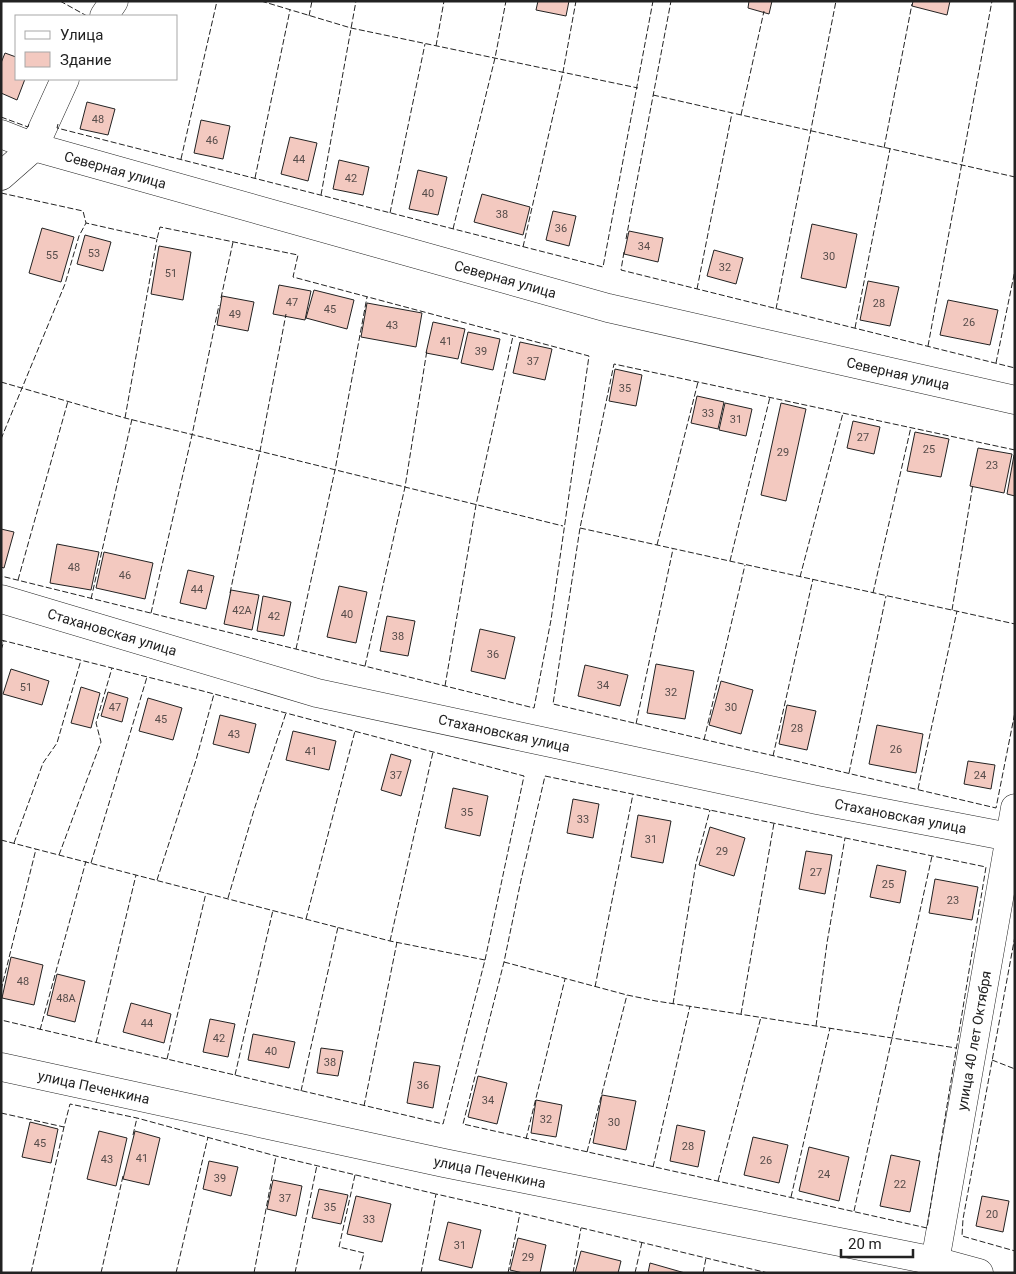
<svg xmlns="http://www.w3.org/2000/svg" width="1016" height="1274" font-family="Roboto,sans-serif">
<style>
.building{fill:#f3c9c0;stroke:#222}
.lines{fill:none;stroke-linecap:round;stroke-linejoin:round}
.minor-casing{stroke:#222;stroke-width:29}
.minor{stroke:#fff;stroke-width:28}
.fence{stroke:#222;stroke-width:1;stroke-dasharray:6 2.5;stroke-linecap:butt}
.labels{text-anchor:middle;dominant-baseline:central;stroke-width:4;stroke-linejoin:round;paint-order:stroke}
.number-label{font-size:11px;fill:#564c4a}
.street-label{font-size:14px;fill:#222;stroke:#fff}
</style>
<rect width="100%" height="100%" fill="#fff"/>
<g class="building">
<polygon points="538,1 569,1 566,16 536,10"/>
<polygon points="749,1 772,1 769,14 748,8"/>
<polygon points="913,1 950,1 947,15 912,6"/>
<polygon points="5,53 16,57 16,79 25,79 17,100 1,93 1,63"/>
<polygon points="87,102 115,109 108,135 80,129"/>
<polygon points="201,120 230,126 223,159 194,153"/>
<polygon points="290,137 317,143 308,181 281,174"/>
<polygon points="339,160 369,167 363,195 333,189"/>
<polygon points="418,170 447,177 438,215 409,209"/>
<polygon points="482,194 530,207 523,235 474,222"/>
<polygon points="553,211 576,216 569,246 546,240"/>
<polygon points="812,224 857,234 846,288 801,278"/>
<polygon points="42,228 74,237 61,282 29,273"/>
<polygon points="629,231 663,238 658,262 624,254"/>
<polygon points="85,235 111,242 103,271 77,264"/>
<polygon points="159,246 191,252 183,300 151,294"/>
<polygon points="714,250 743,258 736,284 707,276"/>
<polygon points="868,281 899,287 890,326 860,320"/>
<polygon points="279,285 311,291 305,320 273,314"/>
<polygon points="314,290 354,300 347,329 306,318"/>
<polygon points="222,296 254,302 248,331 217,325"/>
<polygon points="948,300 998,310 990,345 940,335"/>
<polygon points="367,303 422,313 416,347 361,337"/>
<polygon points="433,322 465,329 458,359 426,353"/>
<polygon points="468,332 500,339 493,370 461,363"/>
<polygon points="520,342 552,349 545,380 513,373"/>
<polygon points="615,369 642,375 636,406 609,401"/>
<polygon points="697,396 724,402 718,429 691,423"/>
<polygon points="725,403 752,409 746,436 719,430"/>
<polygon points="781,403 806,409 786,501 761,495"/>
<polygon points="853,421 880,427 874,454 847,448"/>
<polygon points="915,432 949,439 941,477 907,471"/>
<polygon points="978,448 1012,454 1004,493 970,486"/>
<polygon points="1014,455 1015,455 1015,496 1007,494"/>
<polygon points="1,529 14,532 4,568 1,567"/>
<polygon points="57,544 99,552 91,590 50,583"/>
<polygon points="104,552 153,563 145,599 96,588"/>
<polygon points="188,570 214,576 206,609 180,603"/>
<polygon points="339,586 367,592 356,643 327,637"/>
<polygon points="231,590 259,595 252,630 224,624"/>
<polygon points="263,596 291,602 284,636 257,631"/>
<polygon points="387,616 415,621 408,656 380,651"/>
<polygon points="480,629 515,637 505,679 471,671"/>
<polygon points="656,664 694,671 685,719 647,713"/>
<polygon points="585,665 628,675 620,706 578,696"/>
<polygon points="11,669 49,681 42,705 3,694"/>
<polygon points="721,681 753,690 741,734 709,725"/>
<polygon points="81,687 100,693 91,728 71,723"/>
<polygon points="108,692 128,698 122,722 101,716"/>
<polygon points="148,698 182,708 173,740 139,731"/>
<polygon points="787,705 816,711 807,750 779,744"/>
<polygon points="220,715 256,724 249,753 213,744"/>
<polygon points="877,725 923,734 916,773 869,764"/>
<polygon points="293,731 336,741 329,770 286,760"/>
<polygon points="391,754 411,760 401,796 381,790"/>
<polygon points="968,761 995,765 991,789 964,784"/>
<polygon points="453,788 488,796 480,836 445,828"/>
<polygon points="573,799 599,804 593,838 567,833"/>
<polygon points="638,815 671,821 663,863 631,857"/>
<polygon points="710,827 745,838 734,876 699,865"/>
<polygon points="806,851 832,855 825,894 799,889"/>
<polygon points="877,865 906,871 900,903 870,897"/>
<polygon points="935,879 978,887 972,920 929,913"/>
<polygon points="11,957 43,965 34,1005 2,998"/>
<polygon points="57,974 85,981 75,1022 47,1015"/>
<polygon points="131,1003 171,1014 164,1043 123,1032"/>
<polygon points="210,1019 235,1024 228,1057 203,1052"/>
<polygon points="253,1034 295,1042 289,1068 248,1060"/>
<polygon points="321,1048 343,1051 338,1076 317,1073"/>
<polygon points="414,1062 440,1066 433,1108 407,1103"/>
<polygon points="478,1076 507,1083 497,1124 468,1117"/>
<polygon points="602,1095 636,1101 626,1150 593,1143"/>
<polygon points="536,1100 562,1105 556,1137 531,1133"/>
<polygon points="30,1122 58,1129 51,1163 22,1157"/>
<polygon points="677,1125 705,1131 698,1167 670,1161"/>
<polygon points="99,1131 127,1138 116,1186 87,1179"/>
<polygon points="135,1131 160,1138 149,1185 123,1179"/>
<polygon points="753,1137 788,1145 779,1183 744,1175"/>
<polygon points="809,1147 849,1157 839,1201 799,1191"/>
<polygon points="891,1155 920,1161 910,1212 880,1206"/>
<polygon points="209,1161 238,1167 231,1196 203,1189"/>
<polygon points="273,1180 302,1186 296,1216 267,1209"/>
<polygon points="319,1189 348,1195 341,1224 312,1218"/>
<polygon points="356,1196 391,1204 382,1242 347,1234"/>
<polygon points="982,1196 1009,1201 1003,1232 976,1226"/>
<polygon points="448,1222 481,1230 472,1268 439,1260"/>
<polygon points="518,1238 546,1245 540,1273 523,1273 510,1270"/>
<polygon points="581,1251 621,1261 618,1273 575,1273"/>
<polygon points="650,1263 685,1273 648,1273"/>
</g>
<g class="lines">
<defs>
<g id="minor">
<polyline points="104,16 114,1"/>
<path id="s1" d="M1,134L34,147L608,308L1015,400"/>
<polyline points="1,176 34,147 65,79"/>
<path id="s2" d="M1,599L317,693L817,800L1015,838"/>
<path id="s3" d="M1,1067L444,1163L935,1261L979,1273"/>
<path id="s4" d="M933,1273L1015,808"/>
</g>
</defs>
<use href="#minor" class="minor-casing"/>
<use href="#minor" class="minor"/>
<g class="fence">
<polyline points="60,1 87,16"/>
<polyline points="261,1 351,28 638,88"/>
<polyline points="309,16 312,1"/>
<polyline points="436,46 444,1"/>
<polyline points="653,95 1015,177"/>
<polyline points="741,115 764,11"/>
<polyline points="1,117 28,127 29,124"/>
<polyline points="58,124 57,128 603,267 653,1"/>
<polyline points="884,148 912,4"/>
<polyline points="181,159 217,1"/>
<polyline points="255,178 290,10"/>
<polyline points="1,193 83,211 86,223 157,239 160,227 298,255 293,277 589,356 551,620 534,708 1,576"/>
<polyline points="321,195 356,1"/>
<polyline points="390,213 425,44"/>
<polyline points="453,229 495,58 506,1"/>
<polyline points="626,239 671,1"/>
<polyline points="523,247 563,72 576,1"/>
<polyline points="624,252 621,270 1015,368"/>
<polyline points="697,289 732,113"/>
<polyline points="221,298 233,242"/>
<polyline points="776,309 836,1"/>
<polyline points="855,328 890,149"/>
<polyline points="928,346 992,1"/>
<polyline points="996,363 1015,270"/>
<polyline points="1,382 125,418 563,526"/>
<polyline points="125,418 157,239"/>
<polyline points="1,439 65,284 79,236 86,223"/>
<polyline points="1015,450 614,364 580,528 553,704 996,808 1015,712"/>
<polyline points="580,528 1015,624"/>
<polyline points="657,545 698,382"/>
<polyline points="730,561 770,397"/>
<polyline points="800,577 843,413"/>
<polyline points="18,580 68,401"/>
<polyline points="230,593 260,451 286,314"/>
<polyline points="873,593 911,427"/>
<polyline points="91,599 132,419"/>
<polyline points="952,610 973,484"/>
<polyline points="151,613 192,435 219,305"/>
<polyline points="1,640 199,690 524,776 485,960 443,1124 1,1020"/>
<polyline points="296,649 335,470 367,297"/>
<polyline points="1,650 4,641"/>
<polyline points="365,666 405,487 427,350"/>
<polyline points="445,686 476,505 513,336"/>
<polyline points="636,724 673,549"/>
<polyline points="704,740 745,565"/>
<polyline points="773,756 813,579"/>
<polyline points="849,773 886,596"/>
<polygon points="545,776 986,867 927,1228 463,1124 504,962 521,880"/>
<polyline points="918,789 957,611"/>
<polyline points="1,840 390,941 485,960"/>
<polyline points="14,843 43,763 57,743 81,660"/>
<polyline points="59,855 101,742 96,723 112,668"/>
<polyline points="91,863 147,677"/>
<polyline points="157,880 196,760 214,694"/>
<polyline points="228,898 254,810 286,713"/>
<polyline points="306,919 355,731"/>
<polyline points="1015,936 963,1219 962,1236 1015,1251"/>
<polyline points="390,941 433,752"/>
<polyline points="504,962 627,995 656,1001 956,1048"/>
<polyline points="595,987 633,794"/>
<polyline points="1,990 36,849"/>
<polyline points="673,1004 696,863 710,810"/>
<polyline points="741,1014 774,823"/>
<polyline points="816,1026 827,943 845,838"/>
<polyline points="40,1030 86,861"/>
<polyline points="96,1043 136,875"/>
<polyline points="167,1059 206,893"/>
<polyline points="992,1060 1015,1069"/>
<polyline points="235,1075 273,910"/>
<polyline points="301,1091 338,927"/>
<polyline points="364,1106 397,942"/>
<polyline points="1,1113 64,1127 70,1104 137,1118 276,1156 436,1194"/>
<polyline points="133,1135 137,1118"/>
<polyline points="526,1139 565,979"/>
<polyline points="587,1152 627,995"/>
<polyline points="653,1167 690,1006"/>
<polyline points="355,1175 339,1247 364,1253 359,1273"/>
<polyline points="718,1181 761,1017"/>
<polyline points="791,1197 830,1028"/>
<polyline points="854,1211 932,856"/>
<polyline points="31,1273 64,1127"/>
<polyline points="101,1273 123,1176"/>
<polyline points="176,1273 208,1137"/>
<polyline points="254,1273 276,1156"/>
<polyline points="295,1273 317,1165"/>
<polyline points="421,1273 436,1194 520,1213 768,1273"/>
<polyline points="508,1273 520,1213"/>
<polyline points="573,1273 581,1228"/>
<polyline points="635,1273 642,1242"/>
<polyline points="703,1273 706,1258"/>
</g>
</g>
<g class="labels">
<g class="number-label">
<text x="98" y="119">48</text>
<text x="212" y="140">46</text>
<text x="299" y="159">44</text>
<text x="351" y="178">42</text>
<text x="428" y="193">40</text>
<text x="502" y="214">38</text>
<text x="561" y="228">36</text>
<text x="644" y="246">34</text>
<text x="94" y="253">53</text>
<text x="52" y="255">55</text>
<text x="829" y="256">30</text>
<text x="725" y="267">32</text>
<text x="171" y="273">51</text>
<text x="292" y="302">47</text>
<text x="879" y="303">28</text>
<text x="330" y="309">45</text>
<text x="235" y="314">49</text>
<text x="969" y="322">26</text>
<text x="392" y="325">43</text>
<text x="446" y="341">41</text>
<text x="481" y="351">39</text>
<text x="533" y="361">37</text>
<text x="625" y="388">35</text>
<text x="708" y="413">33</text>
<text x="736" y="419">31</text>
<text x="863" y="437">27</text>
<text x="929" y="449">25</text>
<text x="783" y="452">29</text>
<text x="992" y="465">23</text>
<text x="74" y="567">48</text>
<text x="125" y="575">46</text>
<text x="197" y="589">44</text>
<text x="242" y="610">42А</text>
<text x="347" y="614">40</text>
<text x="274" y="616">42</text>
<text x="398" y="636">38</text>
<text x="493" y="654">36</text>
<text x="603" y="685">34</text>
<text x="26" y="687">51</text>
<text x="671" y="692">32</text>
<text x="115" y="707">47</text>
<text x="731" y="707">30</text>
<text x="161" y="719">45</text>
<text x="797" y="728">28</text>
<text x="234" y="734">43</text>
<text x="896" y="749">26</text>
<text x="311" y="751">41</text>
<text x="396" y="775">37</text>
<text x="980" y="775">24</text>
<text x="467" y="812">35</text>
<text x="583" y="819">33</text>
<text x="651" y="839">31</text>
<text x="722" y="851">29</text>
<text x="816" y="872">27</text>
<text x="888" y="884">25</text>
<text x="953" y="900">23</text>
<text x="23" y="981">48</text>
<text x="66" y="998">48А</text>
<text x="147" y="1023">44</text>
<text x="219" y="1038">42</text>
<text x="271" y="1051">40</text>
<text x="330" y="1062">38</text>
<text x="423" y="1085">36</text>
<text x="488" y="1100">34</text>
<text x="546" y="1119">32</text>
<text x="614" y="1122">30</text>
<text x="40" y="1143">45</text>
<text x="688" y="1146">28</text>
<text x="142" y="1158">41</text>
<text x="107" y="1159">43</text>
<text x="766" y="1160">26</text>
<text x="824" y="1174">24</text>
<text x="220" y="1178">39</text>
<text x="900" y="1184">22</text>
<text x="285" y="1198">37</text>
<text x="330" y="1207">35</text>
<text x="992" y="1214">20</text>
<text x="369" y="1219">33</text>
<text x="460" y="1245">31</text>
<text x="528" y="1257">29</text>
</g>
<g class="street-label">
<text stroke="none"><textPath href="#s1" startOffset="120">Северная улица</textPath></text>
<text stroke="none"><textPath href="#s1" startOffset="525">Северная улица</textPath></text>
<text stroke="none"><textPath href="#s1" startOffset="929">Северная улица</textPath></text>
<text stroke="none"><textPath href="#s2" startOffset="116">Стахановская улица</textPath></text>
<text stroke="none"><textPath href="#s2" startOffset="521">Стахановская улица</textPath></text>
<text stroke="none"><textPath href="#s2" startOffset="926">Стахановская улица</textPath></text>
<text stroke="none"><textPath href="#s4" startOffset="236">улица 40 лет Октября</textPath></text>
<text stroke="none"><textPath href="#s3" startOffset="95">улица Печенкина</textPath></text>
<text stroke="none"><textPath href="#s3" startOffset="500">улица Печенкина</textPath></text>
</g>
</g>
<rect width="1016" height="1274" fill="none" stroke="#222222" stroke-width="5"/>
<rect x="15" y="15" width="162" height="65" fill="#ffffff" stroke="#a7a7a7"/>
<rect x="25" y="31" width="25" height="8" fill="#ffffff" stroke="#a7a7a7"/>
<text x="60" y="40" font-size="15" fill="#222222">Улица</text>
<rect x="25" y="52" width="25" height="15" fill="#f3c9c0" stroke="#a7a7a7"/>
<text x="60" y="65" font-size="15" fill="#222222">Здание</text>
<path d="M841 1249v8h72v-8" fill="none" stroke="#222222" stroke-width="2.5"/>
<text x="848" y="1249" font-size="15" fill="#222222" stroke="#ffffff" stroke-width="4" paint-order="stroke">20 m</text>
</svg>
